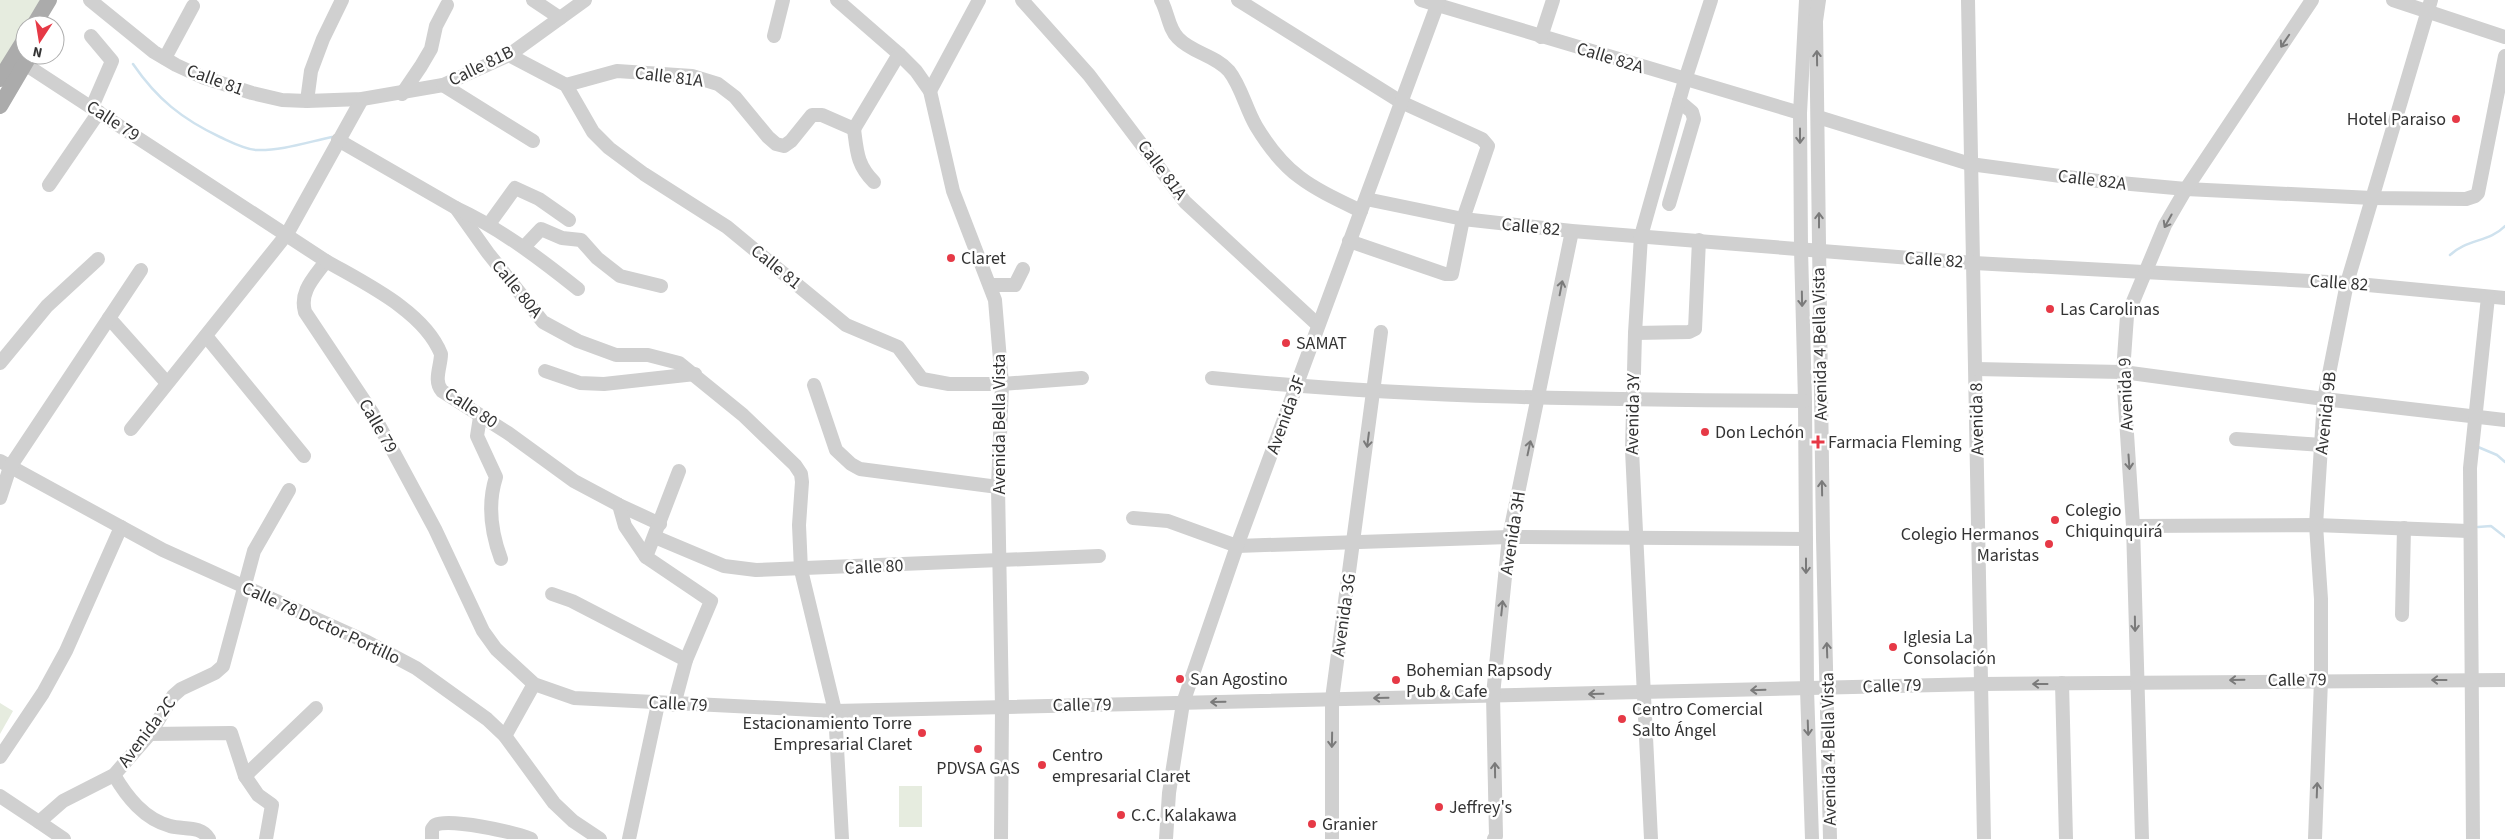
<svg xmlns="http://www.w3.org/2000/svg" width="2505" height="839" font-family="'Source Sans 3',sans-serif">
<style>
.green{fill:#e6ecdf}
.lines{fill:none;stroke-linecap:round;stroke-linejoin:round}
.stream{stroke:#cfe2ee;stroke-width:2.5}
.minor{stroke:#d0d0d0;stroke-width:14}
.major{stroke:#ababab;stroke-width:16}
.oneway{stroke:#7a7a7a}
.poi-dot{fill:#e63946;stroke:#fff;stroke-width:2}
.labels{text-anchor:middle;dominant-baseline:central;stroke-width:5;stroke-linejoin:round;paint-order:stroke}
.street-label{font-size:18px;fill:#333;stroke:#fff}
.poi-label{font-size:18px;fill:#333;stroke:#fff;text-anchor:start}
</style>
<rect width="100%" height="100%" fill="#fff"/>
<g class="green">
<polygon points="0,0 40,0 29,25 25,25 25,33 0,79"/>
<polygon points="0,703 13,711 0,734"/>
<rect x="899" y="786" width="23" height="41"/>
</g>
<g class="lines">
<g class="stream">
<path d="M133,64C157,99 182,119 220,137C231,142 244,149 256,150C281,151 308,142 332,137"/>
<path d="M2450,255C2466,239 2490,242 2505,226"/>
<polyline points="2478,447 2497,455 2505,462"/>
<polyline points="2478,527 2491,526 2505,537"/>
</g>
<g class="minor">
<polyline points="90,0 154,52 176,65 202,77 252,93 282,100 307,101 362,99 443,85 509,55 585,0"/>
<polyline points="533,0 560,18"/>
<polyline points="837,0 899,54 916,71 930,91 953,191 995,300 1002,384 998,487 1002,707 1001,839"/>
<polyline points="1022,0 1089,75 1185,202 1318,325"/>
<path d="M1161,0C1168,12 1168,28 1178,38C1192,53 1215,55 1229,71C1241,86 1246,109 1256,126C1286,176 1311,187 1361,211"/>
<polyline points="1238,0 1401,102 1482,139 1488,146 1463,219 1452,274 1445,274 1349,241"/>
<polyline points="1421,0 1800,113"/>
<polyline points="1806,0 1800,113 1801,249 1805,401 1807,689 1812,839"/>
<polyline points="1819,0 1816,21 1823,538 1830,839"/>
<path d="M1968,0C1971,280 1981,559 1984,839"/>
<polyline points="2393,0 2505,37"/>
<polyline points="91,36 112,61 92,107"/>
<polyline points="774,36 783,0"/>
<polyline points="1541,37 1553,0"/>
<polyline points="509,55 566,85 593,132 609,148 644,174 727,227 846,325 898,347 922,379 949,384 1002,384 1082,378"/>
<polyline points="165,58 193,6"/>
<path d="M17,59L326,261C315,277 299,291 305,312L373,414L435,529L483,631L496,649L534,684L574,698L835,711L1981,684L2505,680"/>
<polyline points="443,85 533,141"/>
<polyline points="566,85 617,71 692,76 718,84 735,97 768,137 776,144 784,146 791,141 812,115 822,115 854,129 899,54"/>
<polyline points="930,91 979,0"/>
<polyline points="402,94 421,66 431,49 436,26 447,5"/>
<polyline points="307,101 311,71 323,39 342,0"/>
<polyline points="1818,117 1970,164 2098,181 2186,189 2372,198 2466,199 2475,196 2478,193 2505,56"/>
<path d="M854,129C857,152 857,165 874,182"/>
<polyline points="338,140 456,208 488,253 543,322 578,341 616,355 648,355 679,363 743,415 795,465 801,474 802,482 799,525 801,570 835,711 842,839"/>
<polyline points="49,185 99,112"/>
<polyline points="1366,199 1463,219 1572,231 1974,263 2347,283 2505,298"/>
<polyline points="1669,204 1694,119 1692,112 1679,101"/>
<path d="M456,208C501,229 539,258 578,289"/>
<polyline points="489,224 515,188 539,199 569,220"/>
<polyline points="524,247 541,229 562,238 581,240 597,258 620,276 661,286"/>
<path d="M326,261C364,283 424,311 441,354C441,366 433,381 442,391L508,433L574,481L619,505L660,524"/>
<polyline points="990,285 1015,285 1023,269"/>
<polyline points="109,318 167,383"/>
<polyline points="1635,333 1689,332 1695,329 1699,240"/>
<polyline points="206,336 304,456"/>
<polyline points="0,363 47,306 98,259"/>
<polyline points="1976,369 2123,372 2324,399 2505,420"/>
<polyline points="545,371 580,383 604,384 695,374"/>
<path d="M1212,378C1409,398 1607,400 1805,401"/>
<polyline points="814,385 836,450 851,464 860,469 998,487"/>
<path d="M480,417L477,436L496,477C487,505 491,532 501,559"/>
<polyline points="131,429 287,234 362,99"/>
<polyline points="2236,439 2322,445"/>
<polyline points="0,461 163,550 367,642 416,668 487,719 505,736 554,803 573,821 600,839"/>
<polyline points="0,498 10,467 141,270"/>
<polyline points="619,505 625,526 646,557"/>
<polyline points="1133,518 1168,521 1237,546 1509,537 1806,539"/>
<polyline points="2133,526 2316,525 2468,531"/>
<polyline points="655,537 724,566 756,570 1099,556"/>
<polyline points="552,594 572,601 686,660"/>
<polyline points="2402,615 2404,528"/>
<polyline points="2062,683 2066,839"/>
<polyline points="674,705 686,660 711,601 646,557 679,471"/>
<polyline points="150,734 231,733 245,776 316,708"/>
<polyline points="505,736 534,684"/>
<polyline points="0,757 43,693 66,651 121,527"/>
<path d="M114,775C127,797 144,819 170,826C183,830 201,825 209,839"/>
<polyline points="245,776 258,795 272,805 266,839"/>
<polyline points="0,796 39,822"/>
<polyline points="64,839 39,822 63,801 114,775 150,734 173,696 181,689 215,673 223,666 254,551 289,490"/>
<path d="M432,839V829L435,825C450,818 514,832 531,839"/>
<polyline points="629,839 658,704"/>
<polyline points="1166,839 1169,793 1183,703 1237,546 1439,0"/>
<polyline points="1332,839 1332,699 1381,332"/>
<polyline points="1494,839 1496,836 1493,695 1509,537 1572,231"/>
<polyline points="1651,839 1632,450 1635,333 1641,236 1685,80 1711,0"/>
<polyline points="2142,839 2133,526 2123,372 2127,316 2165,225 2186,189 2312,0"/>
<polyline points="2315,839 2321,680 2321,599 2316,525 2324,399 2347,283 2431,0"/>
<polyline points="2473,839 2470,468 2488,297"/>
</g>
<g class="major">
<polyline points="34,25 49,0"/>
<polyline points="0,79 25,39"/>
<polyline points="0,106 30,55"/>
</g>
</g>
<defs><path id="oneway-shaft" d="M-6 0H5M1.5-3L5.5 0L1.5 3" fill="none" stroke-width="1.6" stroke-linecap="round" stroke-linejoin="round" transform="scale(1.25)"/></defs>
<g class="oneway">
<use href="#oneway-shaft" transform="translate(2285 41) rotate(124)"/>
<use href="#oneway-shaft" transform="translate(1817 58) rotate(-91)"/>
<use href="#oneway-shaft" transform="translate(1800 136) rotate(90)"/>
<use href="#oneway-shaft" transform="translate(1819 220) rotate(-90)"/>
<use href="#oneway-shaft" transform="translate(2168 221) rotate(119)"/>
<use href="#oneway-shaft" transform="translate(1561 288) rotate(-79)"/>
<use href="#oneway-shaft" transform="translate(1802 299) rotate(89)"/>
<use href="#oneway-shaft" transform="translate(1368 440) rotate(97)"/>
<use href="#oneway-shaft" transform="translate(1529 448) rotate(-78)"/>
<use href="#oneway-shaft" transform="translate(2129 462) rotate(86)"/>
<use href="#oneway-shaft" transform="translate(1822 488) rotate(-91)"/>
<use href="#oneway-shaft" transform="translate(1806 566) rotate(90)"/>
<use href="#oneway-shaft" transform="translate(1502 608) rotate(-84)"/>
<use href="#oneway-shaft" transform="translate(2135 624) rotate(89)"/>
<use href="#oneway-shaft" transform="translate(1827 650) rotate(-92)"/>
<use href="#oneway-shaft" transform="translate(2237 680) rotate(179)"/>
<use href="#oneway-shaft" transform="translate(2439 680) rotate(-180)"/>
<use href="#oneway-shaft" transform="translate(2040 684) rotate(180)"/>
<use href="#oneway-shaft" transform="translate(1758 690) rotate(178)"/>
<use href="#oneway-shaft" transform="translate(1596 694) rotate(179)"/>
<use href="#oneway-shaft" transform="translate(1381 698) rotate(179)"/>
<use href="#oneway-shaft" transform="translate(1218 702) rotate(179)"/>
<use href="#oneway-shaft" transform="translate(1808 728) rotate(88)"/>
<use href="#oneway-shaft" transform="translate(1332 740) rotate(91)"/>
<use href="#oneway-shaft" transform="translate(1495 770) rotate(-91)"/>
<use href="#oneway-shaft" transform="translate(2317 790) rotate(-88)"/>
</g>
<g class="poi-dot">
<circle cx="2456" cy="119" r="5"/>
<circle cx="951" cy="258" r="5"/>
<circle cx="2050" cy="309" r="5"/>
<circle cx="1286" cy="343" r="5"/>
<circle cx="1705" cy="432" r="5"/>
<path d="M1815.5 434.5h5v5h5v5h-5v5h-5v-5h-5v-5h5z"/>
<circle cx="2055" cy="520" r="5"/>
<circle cx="2049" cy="544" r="5"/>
<circle cx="1893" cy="647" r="5"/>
<circle cx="1180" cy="679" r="5"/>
<circle cx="1396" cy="680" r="5"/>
<circle cx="1622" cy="719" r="5"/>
<circle cx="922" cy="733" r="5"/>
<circle cx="978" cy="749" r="5"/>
<circle cx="1042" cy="765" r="5"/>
<circle cx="1439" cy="807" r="5"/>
<circle cx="1121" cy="815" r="5"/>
<circle cx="1312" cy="824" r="5"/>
</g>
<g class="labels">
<g class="street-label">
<text transform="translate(1610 58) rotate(17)">Calle 82A</text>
<text transform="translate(481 66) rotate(-26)">Calle 81B</text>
<text transform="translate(669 77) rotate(7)">Calle 81A</text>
<text transform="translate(215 80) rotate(20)">Calle 81</text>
<text transform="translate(113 121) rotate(33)">Calle 79</text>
<text transform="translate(1162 170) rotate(53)">Calle 81A</text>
<text transform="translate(2092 180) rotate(7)">Calle 82A</text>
<text transform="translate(1531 227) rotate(6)">Calle 82</text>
<text transform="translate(1934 260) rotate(4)">Calle 82</text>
<text transform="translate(776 267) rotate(39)">Calle 81</text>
<text transform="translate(2339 283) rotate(4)">Calle 82</text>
<text transform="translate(517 289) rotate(51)">Calle 80A</text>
<text transform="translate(1820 344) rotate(-91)">Avenida 4 Bella Vista</text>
<text transform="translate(2126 394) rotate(-92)">Avenida 9</text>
<text transform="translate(471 408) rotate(33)">Calle 80</text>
<text transform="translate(2326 413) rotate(-84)">Avenida 9B</text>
<text transform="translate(1633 414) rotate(-89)">Avenida 3Y</text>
<text transform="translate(1286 415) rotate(-70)">Avenida 3F</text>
<text transform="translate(1977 419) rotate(-91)">Avenida 8</text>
<text transform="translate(999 424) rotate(-90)">Avenida Bella Vista</text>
<text transform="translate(378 426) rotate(60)">Calle 79</text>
<text transform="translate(1513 533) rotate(-81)">Avenida 3H</text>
<text transform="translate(874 567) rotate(-3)">Calle 80</text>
<text transform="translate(1344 615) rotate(-82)">Avenida 3G</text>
<text transform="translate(321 623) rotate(25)">Calle 78 Doctor Portillo</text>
<text transform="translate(2297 680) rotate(-1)">Calle 79</text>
<text transform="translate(1892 686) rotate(-2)">Calle 79</text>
<text transform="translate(678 704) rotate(3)">Calle 79</text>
<text transform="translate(1082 705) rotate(-1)">Calle 79</text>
<text transform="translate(147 732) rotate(-53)">Avenida 2C</text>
<text transform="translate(1829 749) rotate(-91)">Avenida 4 Bella Vista</text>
</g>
<g class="poi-label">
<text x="2446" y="119" text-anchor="end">Hotel Paraiso</text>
<text x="961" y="258">Claret</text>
<text x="2060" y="309">Las Carolinas</text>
<text x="1296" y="343">SAMAT</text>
<text x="1715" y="432">Don Lechón</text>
<text x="1828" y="442">Farmacia Fleming</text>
<text x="2065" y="510">Colegio<tspan x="2065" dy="21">Chiquinquirá</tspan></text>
<text x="2039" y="534" text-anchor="end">Colegio Hermanos<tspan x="2039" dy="21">Maristas</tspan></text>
<text x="1903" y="637">Iglesia La<tspan x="1903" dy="21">Consolación</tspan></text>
<text x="1406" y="670">Bohemian Rapsody<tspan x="1406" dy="21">Pub &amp; Cafe</tspan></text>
<text x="1190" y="679">San Agostino</text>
<text x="1632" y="709">Centro Comercial<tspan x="1632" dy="21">Salto Ángel</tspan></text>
<text x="912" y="723" text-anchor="end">Estacionamiento Torre<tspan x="912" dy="21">Empresarial Claret</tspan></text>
<text x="1052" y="755">Centro<tspan x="1052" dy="21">empresarial Claret</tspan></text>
<text x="978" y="768" text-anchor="middle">PDVSA GAS</text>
<text x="1449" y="807">Jeffrey's</text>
<text x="1131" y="815">C.C. Kalakawa</text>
<text x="1322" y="824">Granier</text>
</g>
</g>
<g transform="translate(40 40) rotate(192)"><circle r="24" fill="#ffffff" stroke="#adadad"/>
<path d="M0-4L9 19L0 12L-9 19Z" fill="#e63946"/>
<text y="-8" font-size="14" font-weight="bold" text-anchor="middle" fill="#333333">N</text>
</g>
</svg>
